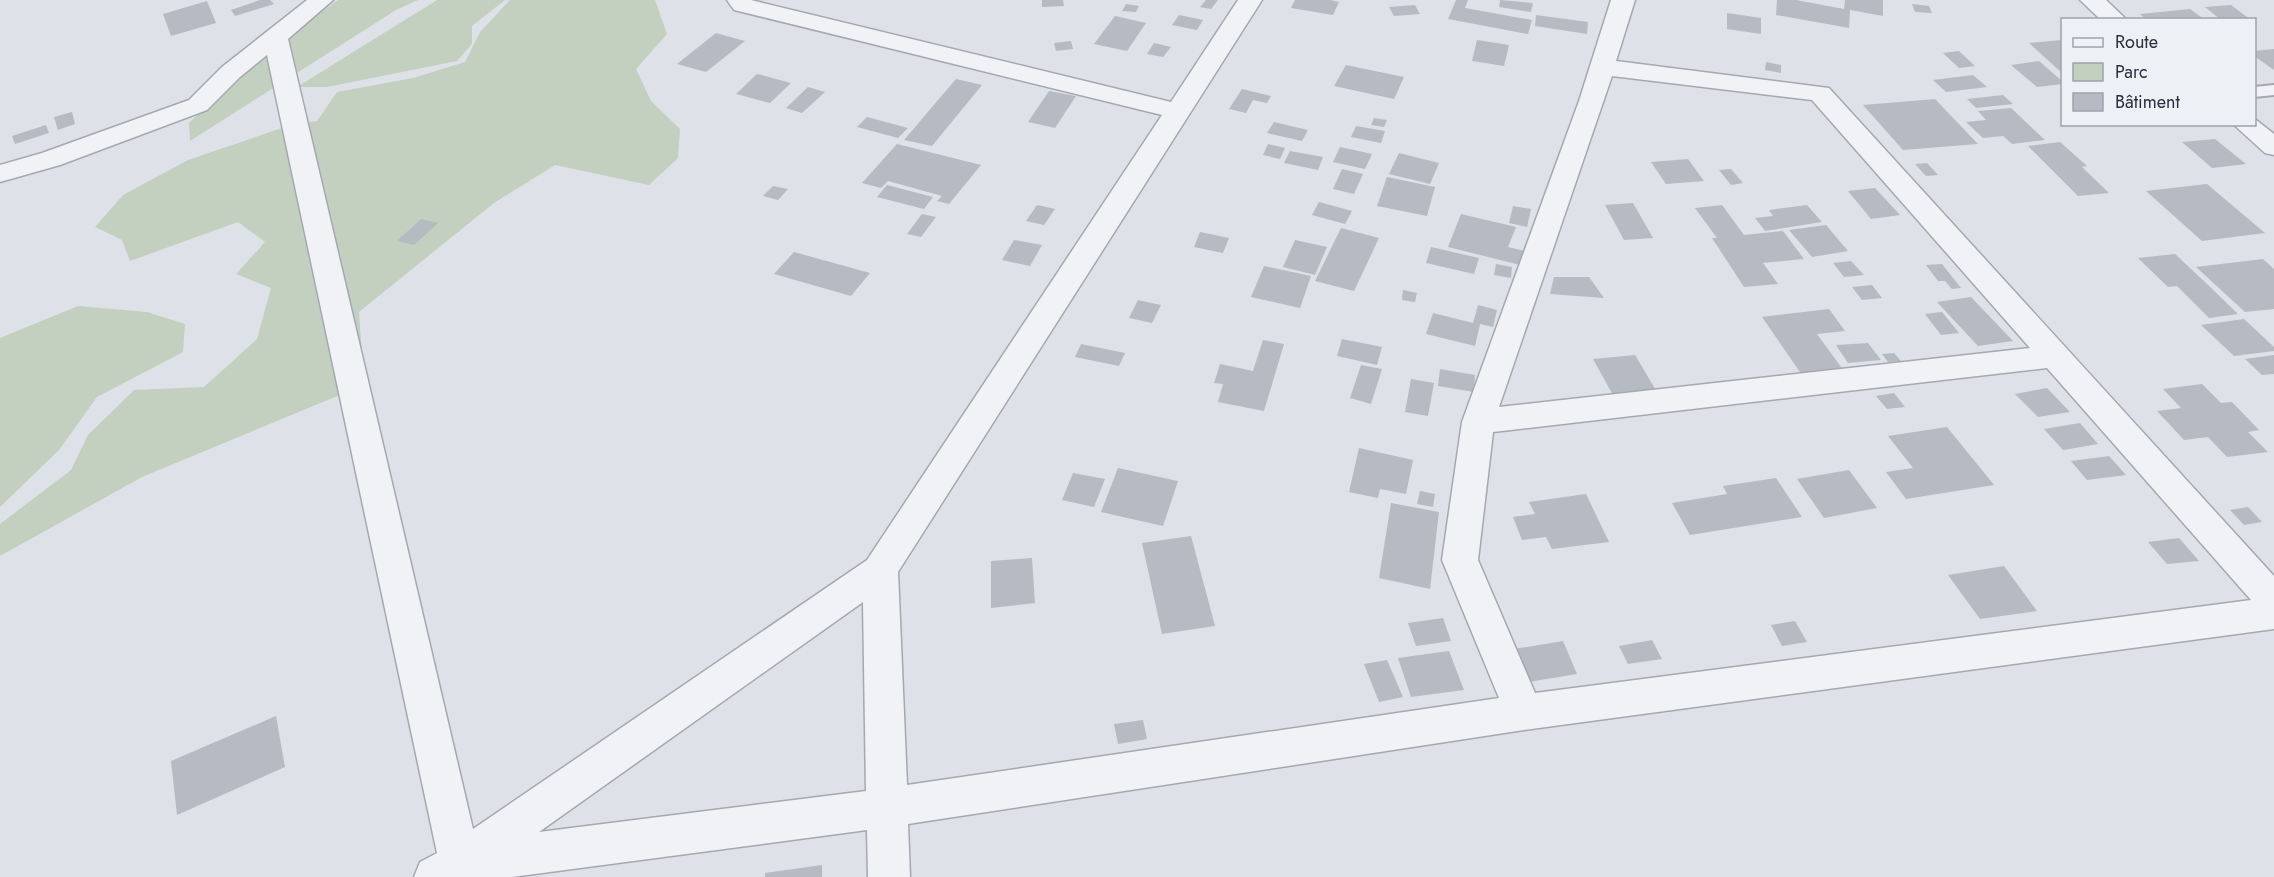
<svg xmlns="http://www.w3.org/2000/svg" width="2274" height="877" font-family="Jost,sans-serif">
<style>
.green{fill:#c3d0c0}
.building{fill:#b6bac3}
.lines{fill:none;stroke-linecap:round;stroke-linejoin:round}
.lane-casing{stroke:#a4a8b1;stroke-width:4}
.street-casing{stroke:#a4a8b1;stroke-width:3}
.lane{fill:#f1f2f5;fill-rule:evenodd}
.street{fill:#f1f2f5;fill-rule:evenodd}
</style>
<rect width="100%" height="100%" fill="#dee1e7"/>
<g class="green">
<polygon points="338,0 418,0 396,10 190,141 189,123 264,51"/>
<polygon points="437,0 505,0 472,26 472,44 457,61 327,87 297,87"/>
<polygon points="510,0 655,0 667,34 636,69 651,101 680,129 678,158 649,185 555,165 494,203 359,312 364,385 142,477 0,556 0,524 71,470 88,435 134,390 204,387 257,339 271,288 236,274 265,242 238,222 130,261 122,240 95,227 123,195 188,160 294,124 317,121 337,92 413,78 465,62 480,32"/>
<polygon points="78,306 147,312 185,324 183,352 97,397 59,450 0,507 0,338"/>
</g>
<g class="building">
<polygon points="260,0 270,0 274,4 235,16 231,10"/>
<polygon points="1042,0 1063,0 1064,6 1042,7"/>
<polygon points="1206,0 1218,0 1211,9 1200,7"/>
<polygon points="1295,0 1330,0 1339,2 1333,15 1291,8"/>
<polygon points="1456,0 1468,0 1465,8 1532,20 1528,34 1448,19"/>
<polygon points="1500,0 1533,3 1531,12 1499,7"/>
<polygon points="1777,0 1796,0 1844,9 1845,0 1883,0 1883,16 1850,10 1849,28 1776,15"/>
<polygon points="207,1 216,23 171,36 163,14"/>
<polygon points="1126,4 1139,6 1136,12 1122,11"/>
<polygon points="1912,4 1929,6 1932,13 1915,12"/>
<polygon points="1415,5 1420,14 1394,16 1389,7"/>
<polygon points="2231,5 2251,20 2221,20 2205,7"/>
<polygon points="2190,9 2205,20 2146,20 2140,14"/>
<polygon points="1727,13 1761,18 1761,34 1727,29"/>
<polygon points="1179,15 1203,20 1197,30 1172,25"/>
<polygon points="1536,15 1588,22 1587,34 1535,26"/>
<polygon points="1115,16 1146,23 1127,51 1094,44"/>
<polygon points="716,33 745,41 706,72 677,64"/>
<polygon points="1477,40 1509,45 1504,66 1472,61"/>
<polygon points="2062,40 2062,73 2029,43"/>
<polygon points="1071,41 1073,49 1056,51 1054,43"/>
<polygon points="1154,43 1171,47 1163,57 1147,54"/>
<polygon points="2274,49 2274,70 2254,56 2254,51"/>
<polygon points="1959,51 1975,66 1959,68 1943,53"/>
<polygon points="2039,61 2062,81 2062,84 2037,87 2011,65"/>
<polygon points="1766,62 1781,65 1781,73 1765,70"/>
<polygon points="1346,65 1404,77 1394,99 1334,86"/>
<polygon points="757,74 791,83 770,103 736,94"/>
<polygon points="1973,75 1987,87 1946,92 1933,80"/>
<polygon points="956,79 982,85 932,146 904,140"/>
<polygon points="808,87 825,92 802,113 786,108"/>
<polygon points="1242,89 1271,96 1267,103 1253,100 1246,113 1229,109"/>
<polygon points="1049,91 1076,96 1055,128 1028,122"/>
<polygon points="2003,95 2013,104 1976,108 1967,99"/>
<polygon points="1935,99 1978,144 1903,150 1863,105"/>
<polygon points="2011,108 2045,140 2012,144 2003,136 1983,138 1966,122 1986,120 1978,111"/>
<polygon points="72,112 75,124 58,130 54,117"/>
<polygon points="867,117 908,128 898,138 857,127"/>
<polygon points="1374,118 1387,120 1384,127 1371,125"/>
<polygon points="1274,122 1308,130 1302,141 1267,133"/>
<polygon points="46,125 49,133 15,144 12,136"/>
<polygon points="1356,126 1385,131 1381,143 1351,137"/>
<polygon points="2215,139 2246,164 2212,168 2182,142"/>
<polygon points="2060,142 2087,166 2082,167 2109,193 2078,196 2028,146"/>
<polygon points="897,144 981,165 949,204 937,201 942,196 888,181 881,188 862,183"/>
<polygon points="1268,144 1285,148 1280,159 1263,155"/>
<polygon points="1340,147 1372,154 1365,169 1333,162"/>
<polygon points="1290,151 1323,157 1318,170 1284,163"/>
<polygon points="1399,153 1439,163 1430,184 1389,174"/>
<polygon points="1688,159 1704,181 1666,184 1651,162"/>
<polygon points="1927,163 1938,175 1926,176 1915,164"/>
<polygon points="1342,169 1363,174 1354,194 1333,189"/>
<polygon points="1731,169 1743,183 1731,185 1719,170"/>
<polygon points="1387,177 1435,187 1427,216 1377,206"/>
<polygon points="2207,184 2265,233 2202,241 2146,191"/>
<polygon points="887,185 933,197 924,209 877,197"/>
<polygon points="773,186 788,189 778,200 763,196"/>
<polygon points="1875,188 1900,215 1871,219 1848,191"/>
<polygon points="1319,202 1352,211 1345,224 1312,215"/>
<polygon points="1633,203 1653,238 1624,240 1605,205"/>
<polygon points="1037,205 1055,209 1044,225 1026,221"/>
<polygon points="1722,205 1744,235 1783,231 1804,259 1763,263 1778,284 1744,287 1712,238 1717,238 1695,208"/>
<polygon points="1807,205 1822,222 1765,231 1755,218 1773,216 1769,210"/>
<polygon points="1513,206 1531,209 1527,227 1509,223"/>
<polygon points="922,214 936,217 921,237 907,234"/>
<polygon points="1461,214 1516,227 1508,247 1525,251 1520,265 1448,247"/>
<polygon points="421,219 438,223 414,245 397,241"/>
<polygon points="1826,225 1848,251 1812,257 1789,230"/>
<polygon points="1341,228 1379,238 1354,291 1315,281"/>
<polygon points="1200,232 1229,238 1223,253 1194,247"/>
<polygon points="1014,240 1042,245 1030,266 1002,260"/>
<polygon points="1295,240 1327,247 1315,275 1283,267"/>
<polygon points="1431,247 1479,258 1474,274 1426,263"/>
<polygon points="794,252 870,273 851,296 774,274"/>
<polygon points="2175,254 2206,283 2238,314 2209,318 2177,286 2168,287 2138,258"/>
<polygon points="2263,259 2274,269 2274,309 2245,312 2196,267"/>
<polygon points="1851,261 1864,275 1844,277 1833,263"/>
<polygon points="1496,264 1512,267 1511,278 1494,275"/>
<polygon points="1942,264 1961,288 1952,289 1945,281 1938,281 1926,265"/>
<polygon points="1264,266 1311,276 1300,308 1251,297"/>
<polygon points="1554,277 1589,277 1604,298 1550,294"/>
<polygon points="1872,285 1882,298 1862,300 1852,287"/>
<polygon points="1403,290 1417,293 1415,302 1402,300"/>
<polygon points="1971,297 2013,341 1978,346 1937,302"/>
<polygon points="1138,300 1161,305 1152,323 1129,318"/>
<polygon points="1478,305 1497,310 1493,327 1480,324 1475,346 1426,334 1433,313 1473,323"/>
<polygon points="1829,309 1845,331 1817,334 1844,371 1802,375 1762,317"/>
<polygon points="1942,312 1959,333 1941,335 1925,314"/>
<polygon points="2244,319 2274,347 2274,351 2234,356 2201,325"/>
<polygon points="1342,339 1382,347 1377,365 1337,356"/>
<polygon points="1263,340 1284,344 1264,411 1218,402 1223,384 1214,383 1220,364 1253,371"/>
<polygon points="1868,343 1881,360 1848,363 1836,345"/>
<polygon points="1081,344 1125,353 1119,366 1075,357"/>
<polygon points="1894,353 1901,361 1888,362 1882,354"/>
<polygon points="1635,355 1657,392 1614,397 1593,359"/>
<polygon points="2274,355 2274,374 2262,375 2245,359"/>
<polygon points="1361,365 1382,369 1371,404 1350,398"/>
<polygon points="1440,369 1475,375 1474,392 1438,386"/>
<polygon points="1411,379 1434,383 1428,416 1405,412"/>
<polygon points="2202,384 2221,403 2232,402 2259,430 2248,432 2268,452 2227,457 2208,437 2184,440 2157,411 2181,408 2163,389"/>
<polygon points="2047,388 2070,412 2038,417 2015,394"/>
<polygon points="1894,393 1905,407 1887,409 1876,396"/>
<polygon points="2080,423 2098,444 2063,450 2044,429"/>
<polygon points="1947,427 1994,485 1906,499 1886,472 1913,468 1888,436"/>
<polygon points="1359,448 1413,460 1406,494 1380,489 1378,498 1349,492"/>
<polygon points="2109,456 2126,475 2087,480 2071,461"/>
<polygon points="1118,468 1178,481 1163,526 1101,512"/>
<polygon points="1849,470 1877,508 1824,518 1797,479"/>
<polygon points="1073,473 1105,479 1094,507 1062,500"/>
<polygon points="1776,478 1802,517 1690,535 1672,503 1727,494 1723,486"/>
<polygon points="1420,491 1435,494 1433,507 1417,504"/>
<polygon points="1586,494 1609,542 1552,549 1546,537 1522,540 1513,517 1535,514 1529,502"/>
<polygon points="1391,503 1439,512 1430,589 1379,578"/>
<polygon points="2248,507 2262,522 2244,525 2230,510"/>
<polygon points="1191,536 1215,626 1162,634 1142,543"/>
<polygon points="2179,538 2199,561 2167,564 2148,542"/>
<polygon points="1032,558 1035,603 991,608 991,561"/>
<polygon points="2004,566 2037,611 1980,619 1948,575"/>
<polygon points="1443,618 1451,641 1416,646 1408,623"/>
<polygon points="1795,621 1807,642 1782,646 1771,625"/>
<polygon points="1652,640 1662,659 1628,664 1619,646"/>
<polygon points="1563,641 1577,674 1522,683 1508,650"/>
<polygon points="1449,651 1464,690 1411,697 1398,658"/>
<polygon points="1387,660 1403,697 1379,702 1364,664"/>
<polygon points="276,716 285,767 177,815 171,761"/>
<polygon points="1143,720 1147,739 1118,744 1114,724"/>
<polygon points="822,865 822,877 765,877 765,873"/>
</g>
<g class="lines">
<defs>
<polygon id="lane" points="2274,85 2274,95 2254,97 2254,87"/>
<g id="street">
<path d="M307,0H333L288,39L473,829L867,560L1162,115L734,10L727,0H751L1171,102L1238,0H1262L898,572L907,785L1499,698L1442,560L1462,422L1579,101L1611,0H1635L1616,61L1829,88L2274,576V629L1524,730L908,824L910,877H868L867,830L512,877H414L420,862L437,853L267,55L240,77L207,110L60,165L0,182V165L42,153L189,100L222,67ZM1612,76L1812,100L2030,348L1499,407ZM2047,368L2251,600L1535,693L1478,560L1493,432ZM863,602L866,791L539,832Z"/>
<polygon points="2080,0 2106,0 2127,20 2101,20"/>
<polygon points="2255,119 2274,134 2274,155 2265,153 2233,124 2254,124"/>
</g>
</defs>
<use href="#lane" class="lane-casing"/>
<use href="#street" class="street-casing"/>
<use href="#lane" class="lane"/>
<use href="#street" class="street"/>
</g>
<rect x="2061" y="18" width="195" height="108" fill="#edf0f5" stroke="#9ea2ab" stroke-width="1.5"/>
<rect x="2073" y="38" width="30" height="9" fill="#f1f2f5" stroke="#9ea2ab" stroke-width="1.5"/>
<text x="2115" y="48" font-size="18" fill="#282e3d">Route</text>
<rect x="2073" y="63" width="30" height="18" fill="#c3d0c0" stroke="#9ea2ab" stroke-width="1.5"/>
<text x="2115" y="78" font-size="18" fill="#282e3d">Parc</text>
<rect x="2073" y="93" width="30" height="18" fill="#b6bac3" stroke="#9ea2ab" stroke-width="1.5"/>
<text x="2115" y="108" font-size="18" fill="#282e3d">Bâtiment</text>
</svg>
